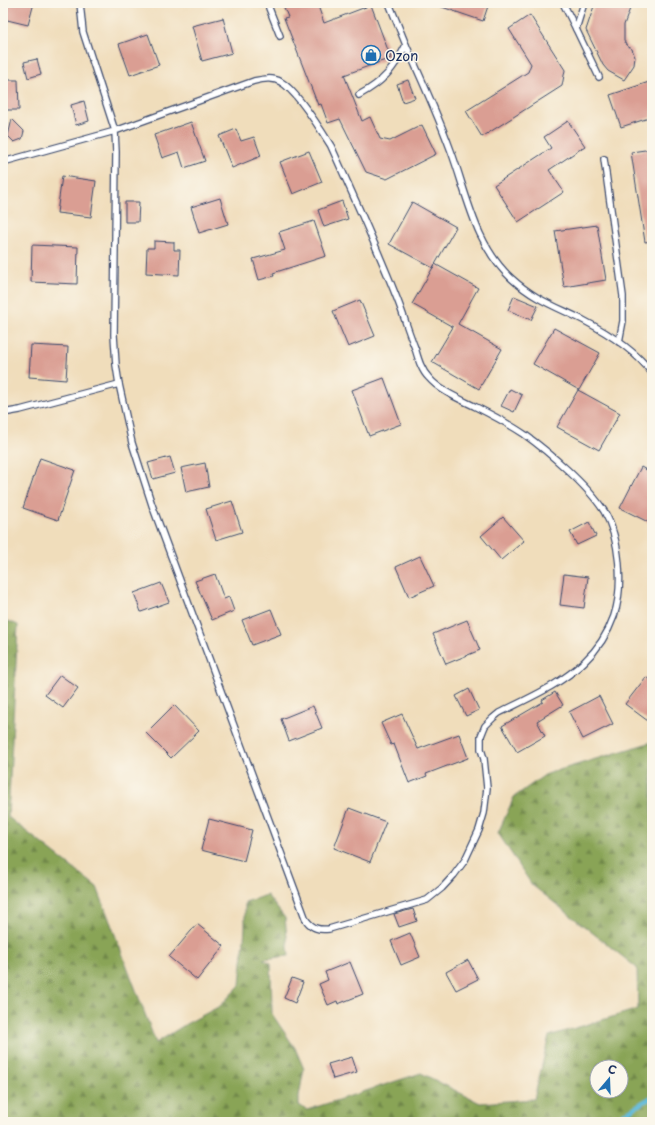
<svg xmlns="http://www.w3.org/2000/svg" width="655" height="1125" font-family="'Playpen Sans',sans-serif">
<style>
.forest{fill:url(#forest-firs);stroke:#526a5a;fill-rule:evenodd}
.lines{fill:none;stroke-linecap:round;stroke-linejoin:round}
.stream{stroke:#5db9db;stroke-width:4.5}
.building{fill:#da9e93}
.service-casing{stroke:#3b496c;stroke-width:8}
.service{stroke:#fff;stroke-width:5.5}
.labels{text-anchor:middle;dominant-baseline:central;stroke-width:3;stroke-linejoin:round;paint-order:stroke}
.poi-label{font-size:14px;fill:#1b2f5e;stroke:#fbf7ec;text-anchor:start}
</style>
<defs>
<pattern id="forest-firs" width="22" height="20" patternUnits="userSpaceOnUse"><rect width="22" height="20" fill="#89a456"/><path d="M5 1l3.5 6h-7zM16 11l3.5 6h-7z" fill="#6f864a"/></pattern>
</defs>
<rect width="100%" height="100%" fill="#fbf7ec"/>
<filter id="ink" filterUnits="userSpaceOnUse"><feTurbulence type="fractalNoise" baseFrequency=".025" numOctaves="2"/><feDisplacementMap in="SourceGraphic" scale="8" xChannelSelector="R" yChannelSelector="G"/><feConvolveMatrix kernelMatrix="1 2 1 2 8 2 1 2 1" color-interpolation-filters="sRGB"/></filter>
<filter id="wash" filterUnits="userSpaceOnUse"><feTurbulence type="fractalNoise" baseFrequency=".012" numOctaves="4" result="noise"/><feDisplacementMap in="SourceGraphic" scale="16" xChannelSelector="R" yChannelSelector="G"/><feGaussianBlur stdDeviation="0.9" result="paint"/><feColorMatrix in="noise" values="0 0 0 0 0 0 0 0 0 0 0 0 0 0 0 0 0 1.4 0 .05"/><feComposite in="paint" operator="in"/></filter>
<g filter="url(#wash)">
<rect width="100%" height="100%" fill="#f0ddbb"/>
<path class="forest" d="M3,619L18,625L8,817L97,887L156,1043L186,1024L220,1006L240,985L245,928V902L267,895L285,918L289,956L263,959L271,963L272,1014L295,1048L304,1069L299,1096V1105L307,1110L421,1073L480,1103L534,1099L549,1036L638,1009L637,968L532,885L498,833L514,797L546,774L652,742V1122H3ZM597,1067H621V1091H597Z"/>
<g class="lines">
<polyline class="stream" points="611,1122 652,1097"/>
</g>
<g id="blocks">
<g class="building">
<polygon points="6,3 34,3 28,25 3,19"/>
<polygon points="282,3 317,3 324,23 371,5 391,58 344,75 362,121 370,117 380,139 390,141 422,125 436,154 387,179 366,172 340,119 328,123 321,104 318,105 284,18 288,17"/>
<polygon points="436,3 489,3 483,21 436,5"/>
<polygon points="595,3 632,3 624,25 624,40 627,46 632,49 635,57 634,65 624,80 608,71 603,65 586,30"/>
<polygon points="530,15 565,70 562,86 482,137 466,111 528,72 531,64 509,29"/>
<polygon points="223,18 232,53 202,61 192,26"/>
<polygon points="148,34 159,65 130,75 119,44"/>
<polygon points="37,59 41,74 28,78 24,62"/>
<polygon points="3,80 18,80 19,110 3,110"/>
<polygon points="408,80 415,98 403,102 397,84"/>
<polygon points="652,81 652,117 621,127 610,95"/>
<polygon points="84,101 89,121 76,125 71,105"/>
<polygon points="12,119 24,131 22,139 14,142 8,136"/>
<polygon points="568,121 585,146 549,170 564,192 518,222 494,185 551,148 544,137"/>
<polygon points="191,122 205,161 184,168 179,152 162,158 154,135"/>
<polygon points="236,129 241,141 254,137 261,156 232,168 219,136"/>
<polygon points="652,149 652,241 645,242 631,152"/>
<polygon points="309,151 322,182 293,194 280,162"/>
<polygon points="62,176 96,181 91,217 57,213"/>
<polygon points="220,198 228,224 199,233 191,207"/>
<polygon points="342,201 348,219 324,227 318,210"/>
<polygon points="125,202 139,202 138,222 125,222"/>
<polygon points="412,202 456,227 433,268 389,244"/>
<polygon points="314,221 326,256 273,273 274,276 259,280 253,259 285,250 279,232"/>
<polygon points="597,225 606,280 564,287 555,231"/>
<polygon points="154,241 174,242 174,250 180,250 179,275 146,273 147,248 154,248"/>
<polygon points="32,245 78,247 77,284 31,282"/>
<polygon points="435,264 478,288 458,324 502,349 479,389 432,362 453,327 412,304"/>
<polygon points="514,296 538,306 531,320 508,310"/>
<polygon points="360,300 375,336 348,347 333,311"/>
<polygon points="554,328 600,353 579,390 533,364"/>
<polygon points="31,345 68,347 66,380 29,377"/>
<polygon points="384,378 401,424 369,436 352,390"/>
<polygon points="510,389 522,395 514,412 501,406"/>
<polygon points="578,390 620,413 599,450 557,427"/>
<polygon points="170,457 175,473 153,479 148,463"/>
<polygon points="40,458 75,470 58,520 23,508"/>
<polygon points="205,463 209,487 186,492 181,468"/>
<polygon points="641,467 652,473 652,524 620,508"/>
<polygon points="232,501 242,532 216,540 206,509"/>
<polygon points="503,517 524,541 501,560 481,536"/>
<polygon points="589,522 596,536 577,545 570,532"/>
<polygon points="420,556 434,586 409,597 396,567"/>
<polygon points="215,574 224,599 229,597 234,611 212,620 195,581"/>
<polygon points="564,574 588,577 584,608 560,605"/>
<polygon points="161,583 169,602 141,612 134,593"/>
<polygon points="271,609 281,634 252,645 242,620"/>
<polygon points="467,620 480,650 446,664 433,634"/>
<polygon points="60,675 78,688 63,708 45,695"/>
<polygon points="646,677 652,682 652,724 625,704"/>
<polygon points="469,689 479,710 466,716 456,696"/>
<polygon points="555,692 563,705 537,721 545,736 517,752 502,726 543,702 542,700"/>
<polygon points="599,696 613,724 583,739 569,712"/>
<polygon points="174,705 199,731 171,758 146,733"/>
<polygon points="313,706 322,728 289,741 281,719"/>
<polygon points="402,714 418,749 459,734 468,758 426,774 427,776 409,783 394,744 391,745 381,723"/>
<polygon points="349,808 386,822 370,862 334,848"/>
<polygon points="209,819 252,830 244,861 201,850"/>
<polygon points="413,909 417,921 399,927 394,914"/>
<polygon points="197,924 224,946 197,980 169,957"/>
<polygon points="410,933 420,957 401,965 391,941"/>
<polygon points="468,960 478,979 456,990 446,972"/>
<polygon points="350,962 363,994 338,1004 337,1001 328,1005 319,984 328,980 325,972"/>
<polygon points="292,978 303,982 295,1003 284,998"/>
<polygon points="352,1057 357,1072 333,1079 328,1064"/>
</g>
</g>
</g>
<g filter="url(#ink)">
<use href="#blocks" fill-opacity="0" stroke="#3b496c" stroke-width="1"/>
<g class="lines">
<defs>
<g id="service">
<polyline points="269,3 269,8 280,36"/>
<polyline points="563,3 576,29 584,3"/>
<polyline points="576,29 599,77"/>
<path d="M406,45C422,80 438,115 451,151C467,194 475,245 511,278C535,300 555,306 583,320C608,333 635,350 652,373"/>
<path d="M359,95C383,82 394,69 406,45L389,3"/>
<polyline points="604,159 623,296 623,321 619,342"/>
<path d="M3,162L115,131L254,81C263,79 273,77 281,82C297,91 321,130 331,146C353,195 376,245 396,296C403,313 408,331 415,348C418,358 421,370 429,378C440,391 460,399 476,407C492,415 509,424 524,434C549,452 588,486 604,511C620,538 624,586 614,616C608,633 598,649 584,662C560,685 529,698 499,713L493,718L485,726L481,736V749L484,759L487,788L484,813L479,830L465,860L454,875L442,888L427,900L329,929C319,930 313,929 306,920L152,505L132,443L119,384L116,365L114,335L116,152L115,131L83,32L80,3"/>
<polyline points="3,413 20,410 119,384"/>
</g>
</defs>
<use href="#service" class="service-casing"/>
<use href="#service" class="service"/>
</g>
</g>
<defs>
<symbol id="shop-ring" viewBox="-11 -11 22 22"><circle r="9.5" fill="#fbf7ec" stroke="#1f6fb2" stroke-width="1.5"/><path d="M-5-2.5h2.3a2.7 3.5 0 0 1 5.4 0H5L5.5 6h-11ZM-1.5-2.5h3a1.5 2.3 0 0 0-3 0Z" fill="#1f6fb2"/></symbol>
</defs>
<g fill-rule="evenodd">
<use href="#shop-ring" x="360" y="44" width="22" height="22"/>
</g>
<g class="labels">
<g class="poi-label">
<text x="385" y="55">Ozon</text>
</g>
</g>
<rect width="655" height="1125" fill="none" stroke="#fbf7ec" stroke-width="16"/>
<g transform="translate(609 1079) rotate(19)"><circle r="19" fill="#fbf7ec" stroke="#a1a7b3"/>
<path d="M0-3L7 15L0 10L-7 15Z" fill="#1f6fb2"/>
<text y="-6" font-size="11" font-weight="bold" text-anchor="middle" fill="#1b2f5e">С</text>
</g>
</svg>
